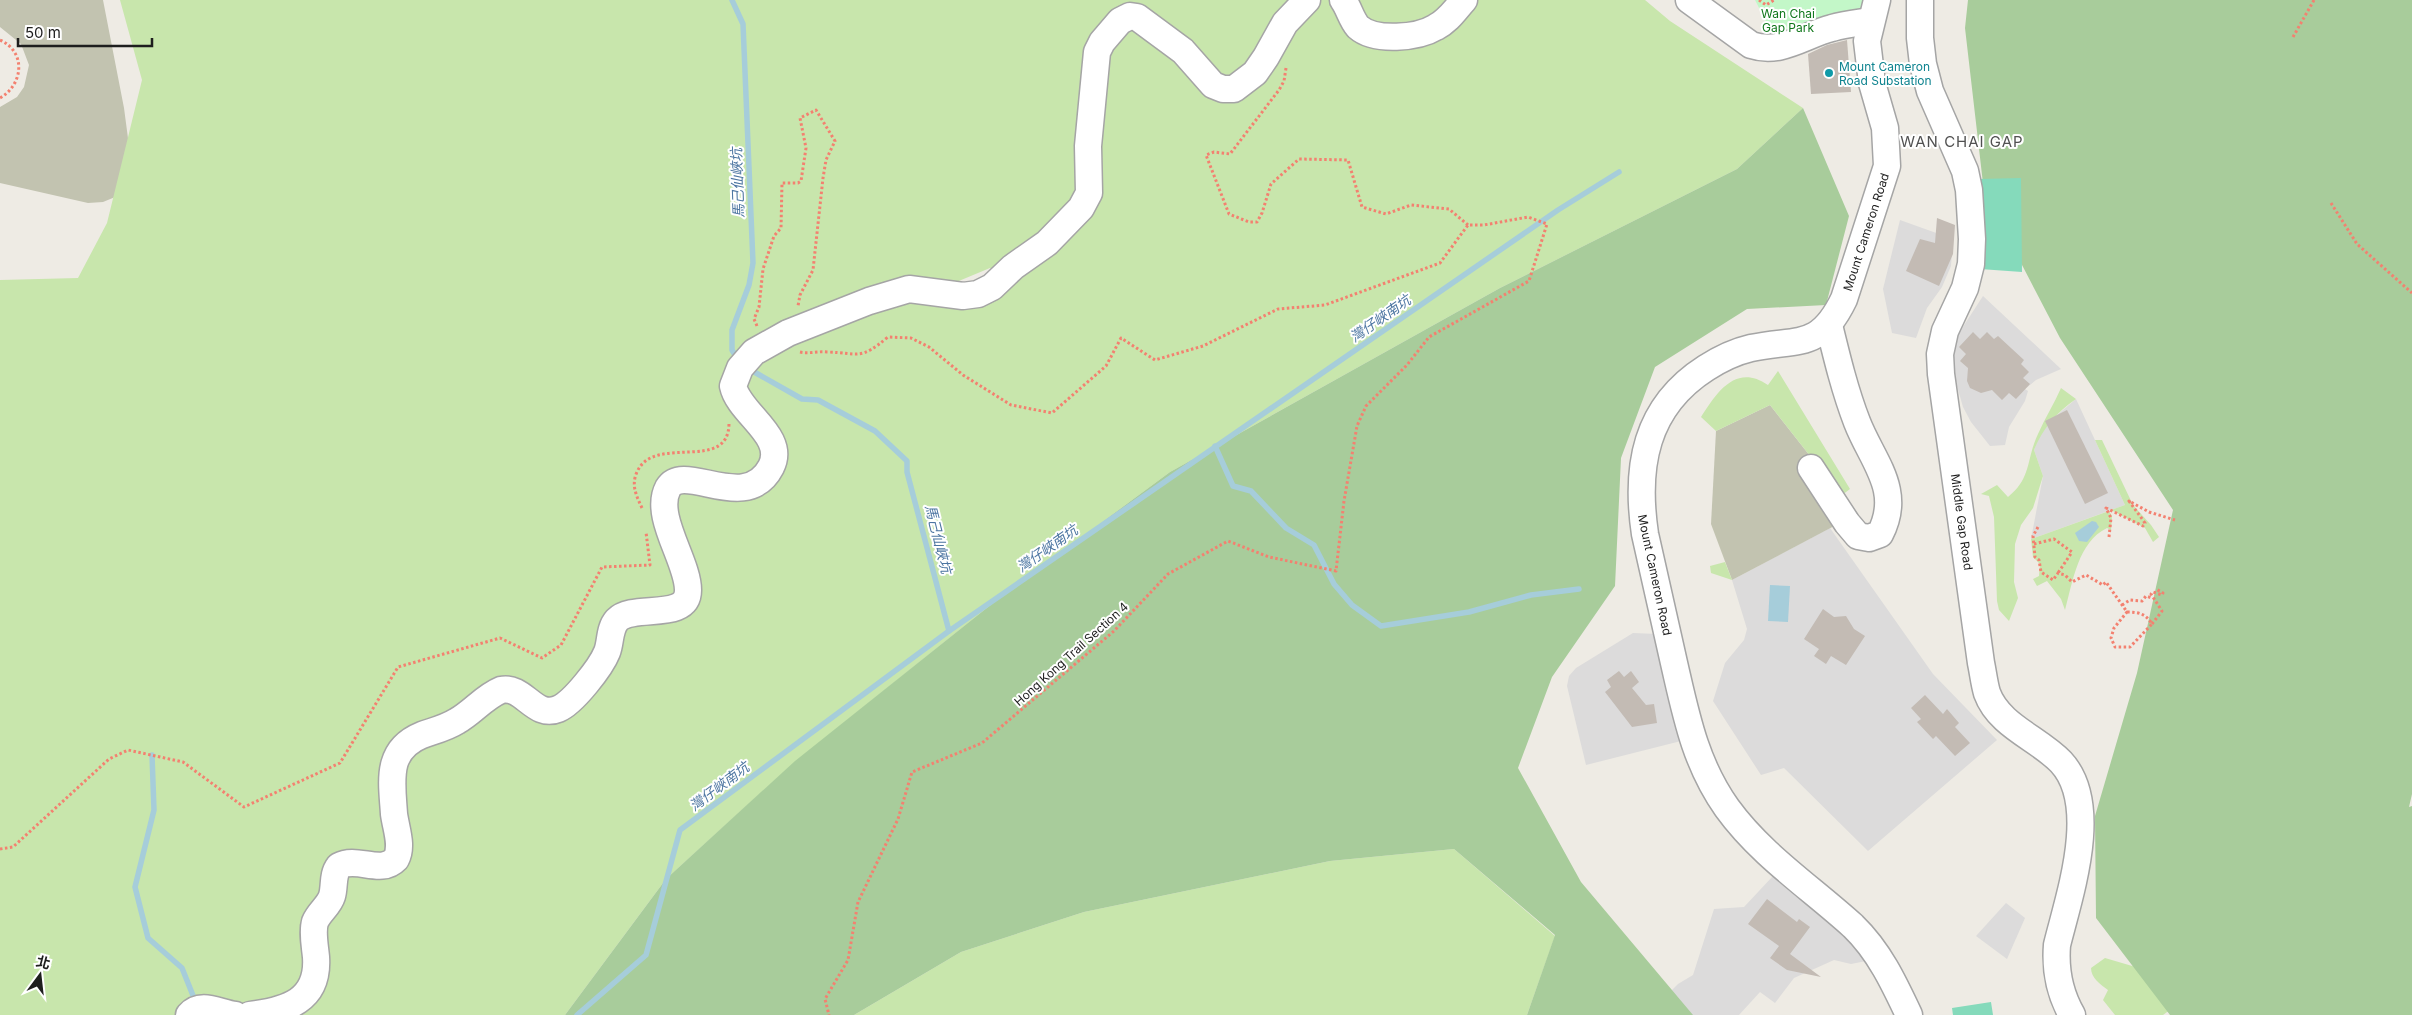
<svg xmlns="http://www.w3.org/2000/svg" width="2412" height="1015" font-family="Inter,'Noto Sans TC',sans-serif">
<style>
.residential{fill:#dcdbdb}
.construction{fill:#c2c3b0}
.grass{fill:#c8e6ac;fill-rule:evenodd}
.forest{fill:#a8cc9b}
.park{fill:#c3f7c8}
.pitch{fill:#85dabb}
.water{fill:#a6cdda}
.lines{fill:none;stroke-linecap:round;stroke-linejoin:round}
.stream{stroke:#a6cdda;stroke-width:5.5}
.building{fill:#c3bbb4}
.minor-casing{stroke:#a5a5a5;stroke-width:29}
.path{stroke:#f38170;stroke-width:3;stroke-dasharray:2.5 2.5;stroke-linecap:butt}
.minor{stroke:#fff;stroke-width:26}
.culture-dot{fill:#0f9aa8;stroke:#fff;stroke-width:2}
.labels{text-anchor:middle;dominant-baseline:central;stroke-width:4;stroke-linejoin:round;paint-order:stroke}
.park-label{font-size:12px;fill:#10771b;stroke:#fff}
.culture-label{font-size:12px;fill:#0d838f;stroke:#fff;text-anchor:start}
.street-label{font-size:12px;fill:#1e1e1e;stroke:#fff}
.water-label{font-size:14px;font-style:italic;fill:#4c75a1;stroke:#fff}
.quarter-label{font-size:15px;letter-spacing:1px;fill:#515151;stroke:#fff}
</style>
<rect width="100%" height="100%" fill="#eeebe4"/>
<g class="residential">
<polygon points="1900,220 1953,239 1951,266 1942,287 1927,308 1916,338 1892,333 1883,289"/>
<polygon points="1983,296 2061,369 2036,380 2025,389 2028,391 2025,401 2009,427 2005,445 1990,446 1971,422 1963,407 1955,379 1954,355 1959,333"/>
<polygon points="2076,399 2125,505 2031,539 2043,476 2034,450 2040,434 2051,420"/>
<polygon points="1830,528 1933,674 1997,740 1868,851 1784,768 1761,775 1713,701 1725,663 1744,640 1747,629 1732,580"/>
<polygon points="1633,633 1657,634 1672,714 1681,741 1586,765 1567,686 1569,676 1576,668"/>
<polygon points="1773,876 1835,923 1856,946 1866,961 1851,964 1834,960 1794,978 1775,1003 1760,992 1739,1015 1647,1015 1678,984 1693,975 1714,909 1744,907"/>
<polygon points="2006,903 2025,918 2007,959 1976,936"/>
</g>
<g class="construction">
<polygon points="0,0 103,0 124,108 131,161 120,195 103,202 88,203 0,183 0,107 17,97 24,87 29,65 21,44 0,27"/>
<polygon points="1770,405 1814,461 1838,524 1732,580 1711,524 1716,431"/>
</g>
<g class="grass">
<path d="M120,0H1645L1670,21L1803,108L1737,169L1500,288L1170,472L998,599L795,762L666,879L565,1015H0V280L78,278L107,223L142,80ZM990,268L1001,273L951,299L954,283Z"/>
<path d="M1778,371L1850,489L1838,498L1814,461L1770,405L1716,431L1701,417C1717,392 1736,363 1768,385Z"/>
<path d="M2061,388L2076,399C2056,413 2043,428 2034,450L2043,476L2033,508L2021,525L2015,544L2014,582L2018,598L2009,621L1999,610L1997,601L1994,517L1989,496L1981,494L1997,485L2008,497C2032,478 2026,459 2038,434C2045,418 2054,404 2061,388Z"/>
<polygon points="2095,440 2102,440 2133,505 2151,525 2159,537 2153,542 2145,528 2111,510 2125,505"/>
<path d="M2109,511L2112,516L2111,530L2107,528C2078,542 2073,581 2065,610L2061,599L2047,581L2037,586L2033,579L2039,576L2040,564L2033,557L2031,539Z"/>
<polygon points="1725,562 1732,580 1711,573 1710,566"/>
<polygon points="1454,849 1555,936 1527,1015 854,1015 961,952 1084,912 1330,861"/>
<path d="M2105,958L2139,968L2174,1007L2163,1015H2115L2103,1000L2108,990C2100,984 2091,978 2091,968Z"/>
</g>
<g class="forest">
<polygon points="1968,0 2412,0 2412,794 2409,807 2412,806 2412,1015 2170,1015 2096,918 2095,816 2137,673 2173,510 2060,338 1984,192 1965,28"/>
<polygon points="1803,108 1849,216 1826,305 1747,309 1655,367 1621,458 1615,586 1552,677 1518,768 1581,882 1693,1015 1527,1015 1555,935 1454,849 1330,861 1084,912 961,952 854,1015 565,1015 666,879 795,761 998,599 1170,472 1500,288 1737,169"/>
</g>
<polygon class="park" points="1755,0 1864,0 1860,13 1777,43"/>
<g class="pitch">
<path d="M2021,178L2022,272L1980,269C1982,240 1987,208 1979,179Z"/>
<polygon points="1991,1002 1993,1015 1953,1015 1952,1008"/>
</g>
<g class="water">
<polygon points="2092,521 2096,522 2099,527 2087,542 2079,541 2075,533"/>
<polygon points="1770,585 1790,586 1788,622 1768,621"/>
</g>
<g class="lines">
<g class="stream">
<polyline points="732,0 743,24 753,263 749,285 732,330 732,350 738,360"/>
<polyline points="749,369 802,399 818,400 875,431 907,461 907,472 949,631"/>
<polyline points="1215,446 1233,486 1251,491 1286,528 1314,545 1334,584 1352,605 1381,626 1469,612 1531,595 1579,589"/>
<polyline points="152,755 154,810 135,887 148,938 182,968 196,1003"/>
<polyline points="577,1015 646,955 680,830 949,631 1558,210 1619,172"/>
</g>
</g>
<g class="building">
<polygon points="1847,40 1851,92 1811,94 1808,54 1827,45"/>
<polygon points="1937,218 1955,225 1953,254 1939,286 1906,271 1920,239 1935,243"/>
<polygon points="1973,332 1980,339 1987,332 1994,339 1998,336 2024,360 2021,364 2029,372 2023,378 2030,384 2016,399 2009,393 2002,400 1992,390 1981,393 1970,388 1967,381 1968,368 1960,361 1966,354 1959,347"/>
<polygon points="2067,410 2108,493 2085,504 2045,421"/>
<polygon points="1823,609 1834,617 1846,616 1854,629 1865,636 1846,665 1831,656 1826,664 1814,656 1819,649 1804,639"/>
<polygon points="1619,671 1624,677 1631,671 1639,682 1632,688 1646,705 1654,704 1657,723 1632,727 1605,692 1611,687 1607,680"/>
<polygon points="1925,695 1943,714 1947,709 1959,723 1955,727 1970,743 1955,756 1936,736 1933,739 1917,722 1921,719 1911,708"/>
<polygon points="1767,899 1797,922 1799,919 1810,927 1790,954 1821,977 1787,970 1770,958 1779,946 1748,924"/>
</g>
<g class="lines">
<defs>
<g id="minor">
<path d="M1343,0C1349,8 1351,19 1358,27C1375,42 1418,38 1436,27C1448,21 1455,10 1464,0"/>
<path d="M1689,0L1751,45C1781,55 1804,35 1832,28C1845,24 1858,23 1871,21"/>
<path d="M1877,0L1867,41L1872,83L1885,128L1887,166L1844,299C1819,351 1798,338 1751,348C1734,352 1720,359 1706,368C1645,407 1635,467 1645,534C1655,577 1664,620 1674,663C1686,715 1695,763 1727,808C1761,855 1810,887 1853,926C1879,951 1894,983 1909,1015"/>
<path d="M1920,0V38L1923,64L1930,91L1965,171L1969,190L1972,239L1971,264L1965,288L1945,331L1940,354L1941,374L1981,663C1983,672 1984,683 1987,693C1999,726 2038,738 2061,762C2101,805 2069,896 2057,945C2055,970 2060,994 2072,1015"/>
<path d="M1811,468L1847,523L1858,536L1869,538L1880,534C1903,490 1872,461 1857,422C1845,391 1837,358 1829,325"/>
<path d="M189,1015C201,1001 219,1013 235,1015"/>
<path d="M250,1015C287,1010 319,1001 316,957C315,946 312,932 315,922C319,912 329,906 332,896C335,886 332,875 339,866C357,856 381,875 396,859C403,846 396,829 394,814C392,782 385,750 422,735C433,731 446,728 457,721C473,712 484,697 501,690C524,685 534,719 558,709C573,703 601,667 607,652C611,642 609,629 617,620C633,603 688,622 688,590C688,561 653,516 668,488C684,461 746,515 771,467C787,436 739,414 733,386L740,368L754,352L788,333L869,301L909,289L963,296L978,294L992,287L1013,267L1047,243L1081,208L1089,193L1088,146L1097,52L1102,42L1120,21L1130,16L1137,17L1183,51L1213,85L1223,89H1234L1255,73L1266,57L1285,23L1307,0"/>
</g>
</defs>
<use href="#minor" class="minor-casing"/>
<g class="path">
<polyline points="1759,0 1766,5 1774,0"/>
<polyline points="2293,37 2314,0"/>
<path d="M0,40C27,52 23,85 0,98"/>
<polyline points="1286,68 1284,81 1279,90 1230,154 1214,152 1206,155 1229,214 1249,222 1257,222 1262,213 1271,184 1299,159 1348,160 1362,207 1386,214 1411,205 1449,209 1468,225"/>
<polyline points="2331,203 2357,244 2412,293"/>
<polyline points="757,326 754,319 759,307 763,269 774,236 781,228 782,183 798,183 801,181 806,148 800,118 816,110 835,141 826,160 823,178 813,270 800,295 798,306"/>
<path d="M800,352C809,354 818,351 827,352C860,353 859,361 888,337L911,338L929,347L963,375L1011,405L1052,413L1106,366L1121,338L1155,360L1203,346L1278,309L1325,305L1440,263L1468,225H1484L1528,217L1547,224L1529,281L1429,337L1407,365L1366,406L1357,426L1344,501L1336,571L1269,557L1228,541L1168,574L1114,631L982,743L912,772L898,819L858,902L848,960L825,999L829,1015"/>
<path d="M642,508C636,495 631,485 637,472C654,433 729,474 729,423"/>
<polyline points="2038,527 2033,536 2035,557 2039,560 2041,572 2053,580 2058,573 2065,575 2072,582 2086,575 2103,585 2106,582 2127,612"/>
<polyline points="2109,537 2111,518 2106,508 2143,526 2145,523 2129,501 2149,512 2175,520"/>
<polyline points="2034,544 2054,539 2072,552 2058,573"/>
<polyline points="2122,605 2130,600 2142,601 2146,596 2152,598"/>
<path d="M2127,612C2139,612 2146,614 2152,624L2130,647H2115L2111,638L2114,628Z"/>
<polyline points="2152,624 2162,611 2151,594 2153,592 2162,595 2163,593 2156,589"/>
<polyline points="0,849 13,847 109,759 128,750 183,762 244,807 340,763 398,667 500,638 542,658 561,645 602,567 650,565 646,532"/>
</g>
<use href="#minor" class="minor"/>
</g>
<circle class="culture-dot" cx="1829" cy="73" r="5"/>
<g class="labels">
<g class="park-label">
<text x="1788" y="13">Wan Chai<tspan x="1788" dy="14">Gap Park</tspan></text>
</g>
<g class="culture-label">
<text x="1839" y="66">Mount Cameron<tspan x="1839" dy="14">Road Substation</tspan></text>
</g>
<g class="street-label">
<text transform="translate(1866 232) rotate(-72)">Mount Cameron Road</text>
<text transform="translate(1962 522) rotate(82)">Middle Gap Road</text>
<text transform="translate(1655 575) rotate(78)">Mount Cameron Road</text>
<text transform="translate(1071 654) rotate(-42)">Hong Kong Trail Section 4</text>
</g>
<g class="water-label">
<text transform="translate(737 183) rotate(-92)">馬己仙峽坑</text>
<text transform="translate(1380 318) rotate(-35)">灣仔峽南坑</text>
<text transform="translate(939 539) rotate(76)">馬己仙峽坑</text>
<text transform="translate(1047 548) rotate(-35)">灣仔峽南坑</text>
<text transform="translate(719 786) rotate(-37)">灣仔峽南坑</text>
</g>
<g class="quarter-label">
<text x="1962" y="141">WAN CHAI GAP</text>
</g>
</g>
<g transform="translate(40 975) rotate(15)" stroke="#ffffff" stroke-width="4" paint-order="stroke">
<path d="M0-4L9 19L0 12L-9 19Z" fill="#1e1e1e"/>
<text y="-8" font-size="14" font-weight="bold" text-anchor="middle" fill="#1e1e1e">北</text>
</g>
<path d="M18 38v8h134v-8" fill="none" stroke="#1e1e1e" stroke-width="2.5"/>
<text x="25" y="38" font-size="15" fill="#1e1e1e" stroke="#ffffff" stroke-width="4" paint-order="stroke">50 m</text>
</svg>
